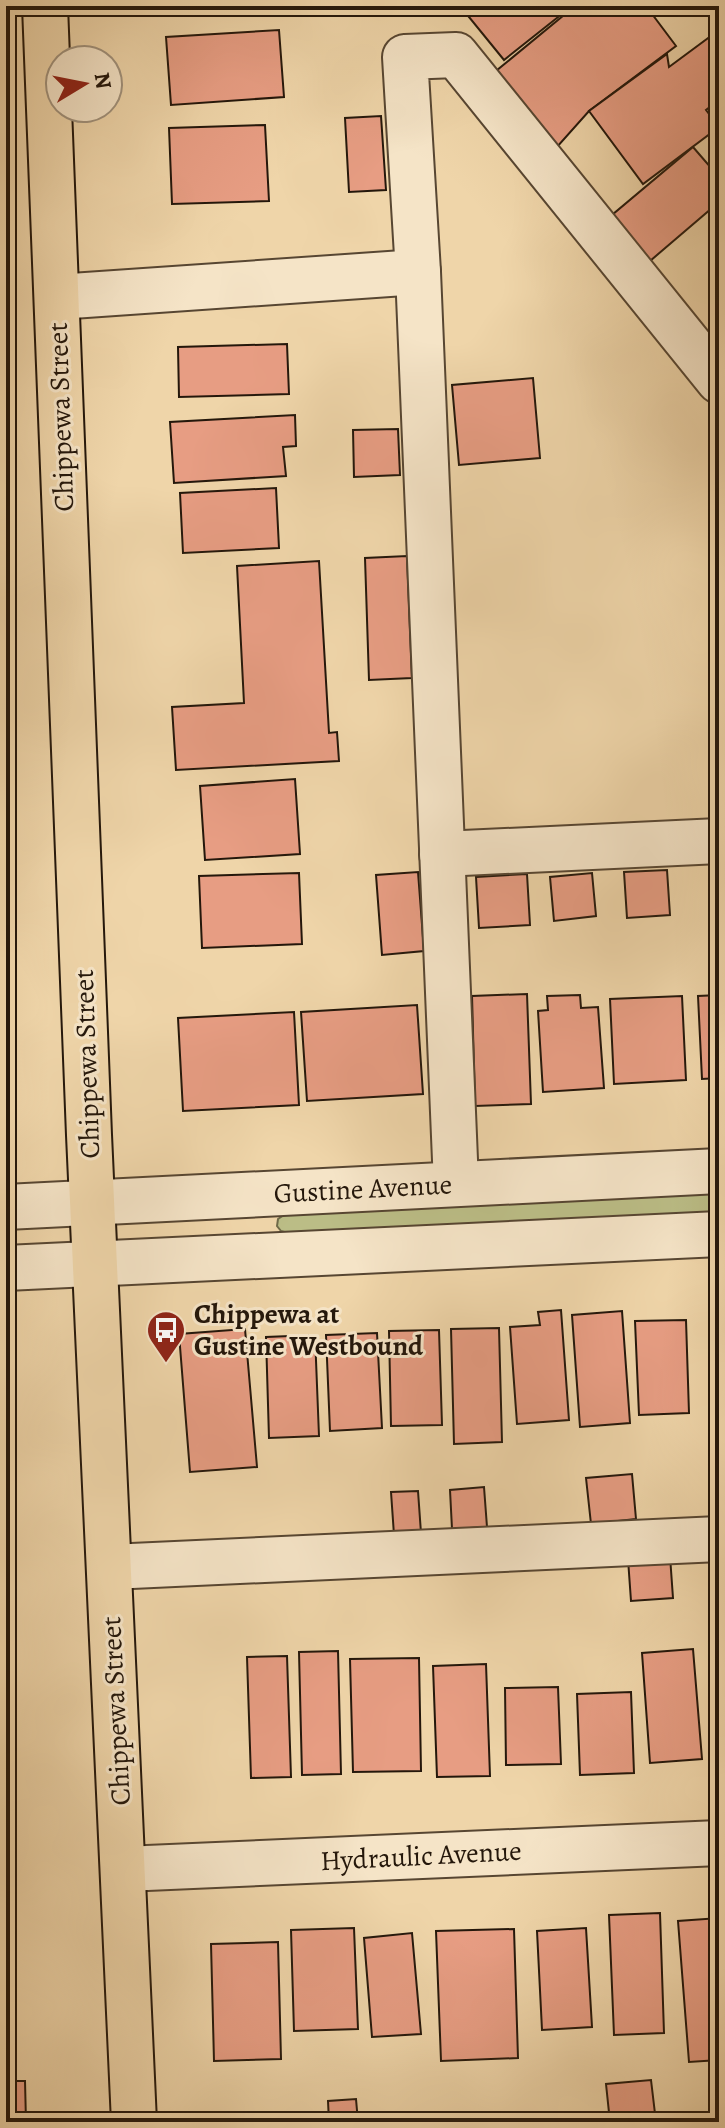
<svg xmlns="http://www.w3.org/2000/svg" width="725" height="2128" font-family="Alegreya,serif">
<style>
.green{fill:#bbbd86;stroke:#706a48;stroke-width:2}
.building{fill:#e79d83;stroke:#24170b;stroke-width:2}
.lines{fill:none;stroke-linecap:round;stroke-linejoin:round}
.minor-casing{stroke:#574632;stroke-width:48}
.major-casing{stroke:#24170b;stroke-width:48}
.minor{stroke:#f5e4c7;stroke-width:44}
.major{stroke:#efd5a9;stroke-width:44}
.labels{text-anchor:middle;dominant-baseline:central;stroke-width:6;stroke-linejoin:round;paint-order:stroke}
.street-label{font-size:28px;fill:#24170b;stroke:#f5e4c7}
.poi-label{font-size:28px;font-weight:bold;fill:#24170b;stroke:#f5e4c7;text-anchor:start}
</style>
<rect width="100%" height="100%" fill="#efd5a9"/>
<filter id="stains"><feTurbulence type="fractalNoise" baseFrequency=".0025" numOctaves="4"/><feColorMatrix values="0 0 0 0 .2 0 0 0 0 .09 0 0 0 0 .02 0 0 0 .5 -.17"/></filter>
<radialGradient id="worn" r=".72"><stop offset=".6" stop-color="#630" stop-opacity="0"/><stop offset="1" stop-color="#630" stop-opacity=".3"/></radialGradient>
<polygon class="green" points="719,1192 719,1212 288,1233 281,1231 277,1226 278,1219 284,1215"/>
<g class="building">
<polygon points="169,6 277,6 277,7 169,12"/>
<polygon points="460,6 572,6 504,60"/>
<polygon points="575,6 646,6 676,46 589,111 557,147 496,71"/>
<polygon points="279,30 284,97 171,105 166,37"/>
<polygon points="719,30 719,100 706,110 719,127 643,184 589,111 667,54 669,67"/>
<polygon points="381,116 386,190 349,192 345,118"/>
<polygon points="265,125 269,201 172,204 169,128"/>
<polygon points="693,147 719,177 719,202 650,261 612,215"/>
<polygon points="287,344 289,394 179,397 178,347"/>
<polygon points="533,378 540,458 459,465 452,385"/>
<polygon points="295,415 296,446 283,447 286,476 174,483 170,422"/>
<polygon points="398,429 400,475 354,477 353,430"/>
<polygon points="276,488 279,548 183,553 180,493"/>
<polygon points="407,556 412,678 369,680 365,558"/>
<polygon points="319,561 329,733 337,732 339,761 176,770 172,707 244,703 237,566"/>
<polygon points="295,779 300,854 205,860 200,786"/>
<polygon points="667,870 670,915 627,918 624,872"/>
<polygon points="418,872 424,951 382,955 376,875"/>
<polygon points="299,873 302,944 202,948 199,876"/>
<polygon points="592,873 596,916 554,921 550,877"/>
<polygon points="527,874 530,925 479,928 476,877"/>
<polygon points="527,994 531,1104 475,1106 472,996"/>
<polygon points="580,995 581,1008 598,1007 604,1088 543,1092 538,1011 548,1010 547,996"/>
<polygon points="719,995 719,1078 702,1079 698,996"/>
<polygon points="682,996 686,1080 614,1084 610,999"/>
<polygon points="417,1005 423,1094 307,1101 301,1012"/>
<polygon points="294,1012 299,1105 183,1111 178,1018"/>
<polygon points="561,1310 569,1420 517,1424 510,1327 540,1325 538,1312"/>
<polygon points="622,1311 630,1423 580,1427 572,1315"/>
<polygon points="710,1317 719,1317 719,1411 713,1412"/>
<polygon points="686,1320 689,1413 639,1415 635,1321"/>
<polygon points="499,1328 502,1442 454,1444 451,1329"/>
<polygon points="245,1329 257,1467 190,1472 179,1334"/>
<polygon points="439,1330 442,1425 391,1426 389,1331"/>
<polygon points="377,1333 382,1428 330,1431 326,1335"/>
<polygon points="315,1335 319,1436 269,1438 266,1337"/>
<polygon points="632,1474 636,1519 591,1524 586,1478"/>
<polygon points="484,1487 487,1527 452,1529 450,1490"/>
<polygon points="418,1491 421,1533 394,1535 391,1492"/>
<polygon points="670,1556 673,1598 631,1601 628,1559"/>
<polygon points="693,1649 702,1759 650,1763 642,1653"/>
<polygon points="338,1651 341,1774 302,1775 299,1652"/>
<polygon points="287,1656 291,1777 251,1778 247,1657"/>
<polygon points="419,1658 421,1771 353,1772 350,1659"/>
<polygon points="712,1662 719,1662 719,1760 715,1760"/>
<polygon points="486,1664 490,1776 437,1777 433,1666"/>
<polygon points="558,1687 561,1764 506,1765 505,1688"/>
<polygon points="631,1692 634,1773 580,1775 577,1694"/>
<polygon points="660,1913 664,2033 614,2035 609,1915"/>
<polygon points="719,1918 719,2060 689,2062 678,1921"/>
<polygon points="354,1928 358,2029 294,2031 291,1930"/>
<polygon points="586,1928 592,2027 542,2030 537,1931"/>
<polygon points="514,1929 518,2058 441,2061 436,1931"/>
<polygon points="412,1933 421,2034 372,2037 364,1938"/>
<polygon points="278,1942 281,2059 214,2061 211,1944"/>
<polygon points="651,2080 656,2122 610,2122 606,2084"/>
<polygon points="6,2081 25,2081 26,2122 6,2122"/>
<polygon points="719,2085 719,2122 716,2122 713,2086"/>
<polygon points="356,2099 358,2122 329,2122 328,2101"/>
</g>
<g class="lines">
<defs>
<g id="minor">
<polyline points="57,297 418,272"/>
<polyline points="442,854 719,841"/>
<polyline points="456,1184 418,272 405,57 456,55 719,381"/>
<polyline points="6,1207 719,1171"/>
<polyline points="6,1268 719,1234"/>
<polyline points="110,1567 719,1539"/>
<polyline points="124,1869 719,1843"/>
</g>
<polyline id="major" points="45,6 89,1135 134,2122"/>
</defs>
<use href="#minor" class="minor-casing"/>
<use href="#major" class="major-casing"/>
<use href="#minor" class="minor"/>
<use href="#major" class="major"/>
</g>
<defs>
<symbol id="bus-pin" viewBox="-11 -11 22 30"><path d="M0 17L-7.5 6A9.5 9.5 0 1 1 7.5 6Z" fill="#8f2418" stroke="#f5e4c7"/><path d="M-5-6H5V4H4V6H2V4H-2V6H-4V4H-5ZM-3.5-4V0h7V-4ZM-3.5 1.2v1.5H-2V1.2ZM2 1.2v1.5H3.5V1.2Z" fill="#fff"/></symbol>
</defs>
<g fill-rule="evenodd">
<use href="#bus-pin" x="144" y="1308" width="44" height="60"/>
</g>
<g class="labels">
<g class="street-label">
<text transform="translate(61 417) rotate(-92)">Chippewa Street</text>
<text transform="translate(87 1064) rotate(-92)">Chippewa Street</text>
<text transform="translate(363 1189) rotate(-3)">Gustine Avenue</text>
<text transform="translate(116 1711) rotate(-93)">Chippewa Street</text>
<text transform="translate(421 1856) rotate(-3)">Hydraulic Avenue</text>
</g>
<g class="poi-label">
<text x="194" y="1314">Chippewa at<tspan x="194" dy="32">Gustine Westbound</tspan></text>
</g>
</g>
<rect width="725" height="2128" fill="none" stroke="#efd5a9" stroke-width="32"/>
<rect x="8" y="8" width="709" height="2112" fill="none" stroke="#24170b" stroke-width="4"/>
<rect x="16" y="16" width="693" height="2096" fill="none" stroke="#24170b" stroke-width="2"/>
<g transform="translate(84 84) rotate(80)"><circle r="38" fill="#f5e4c7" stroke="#a1927c" stroke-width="2"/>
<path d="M0-6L14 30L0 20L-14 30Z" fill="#8f2418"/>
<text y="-12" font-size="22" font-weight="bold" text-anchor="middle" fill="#24170b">N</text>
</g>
<rect width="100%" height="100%" filter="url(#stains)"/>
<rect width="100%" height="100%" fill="url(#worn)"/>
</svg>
